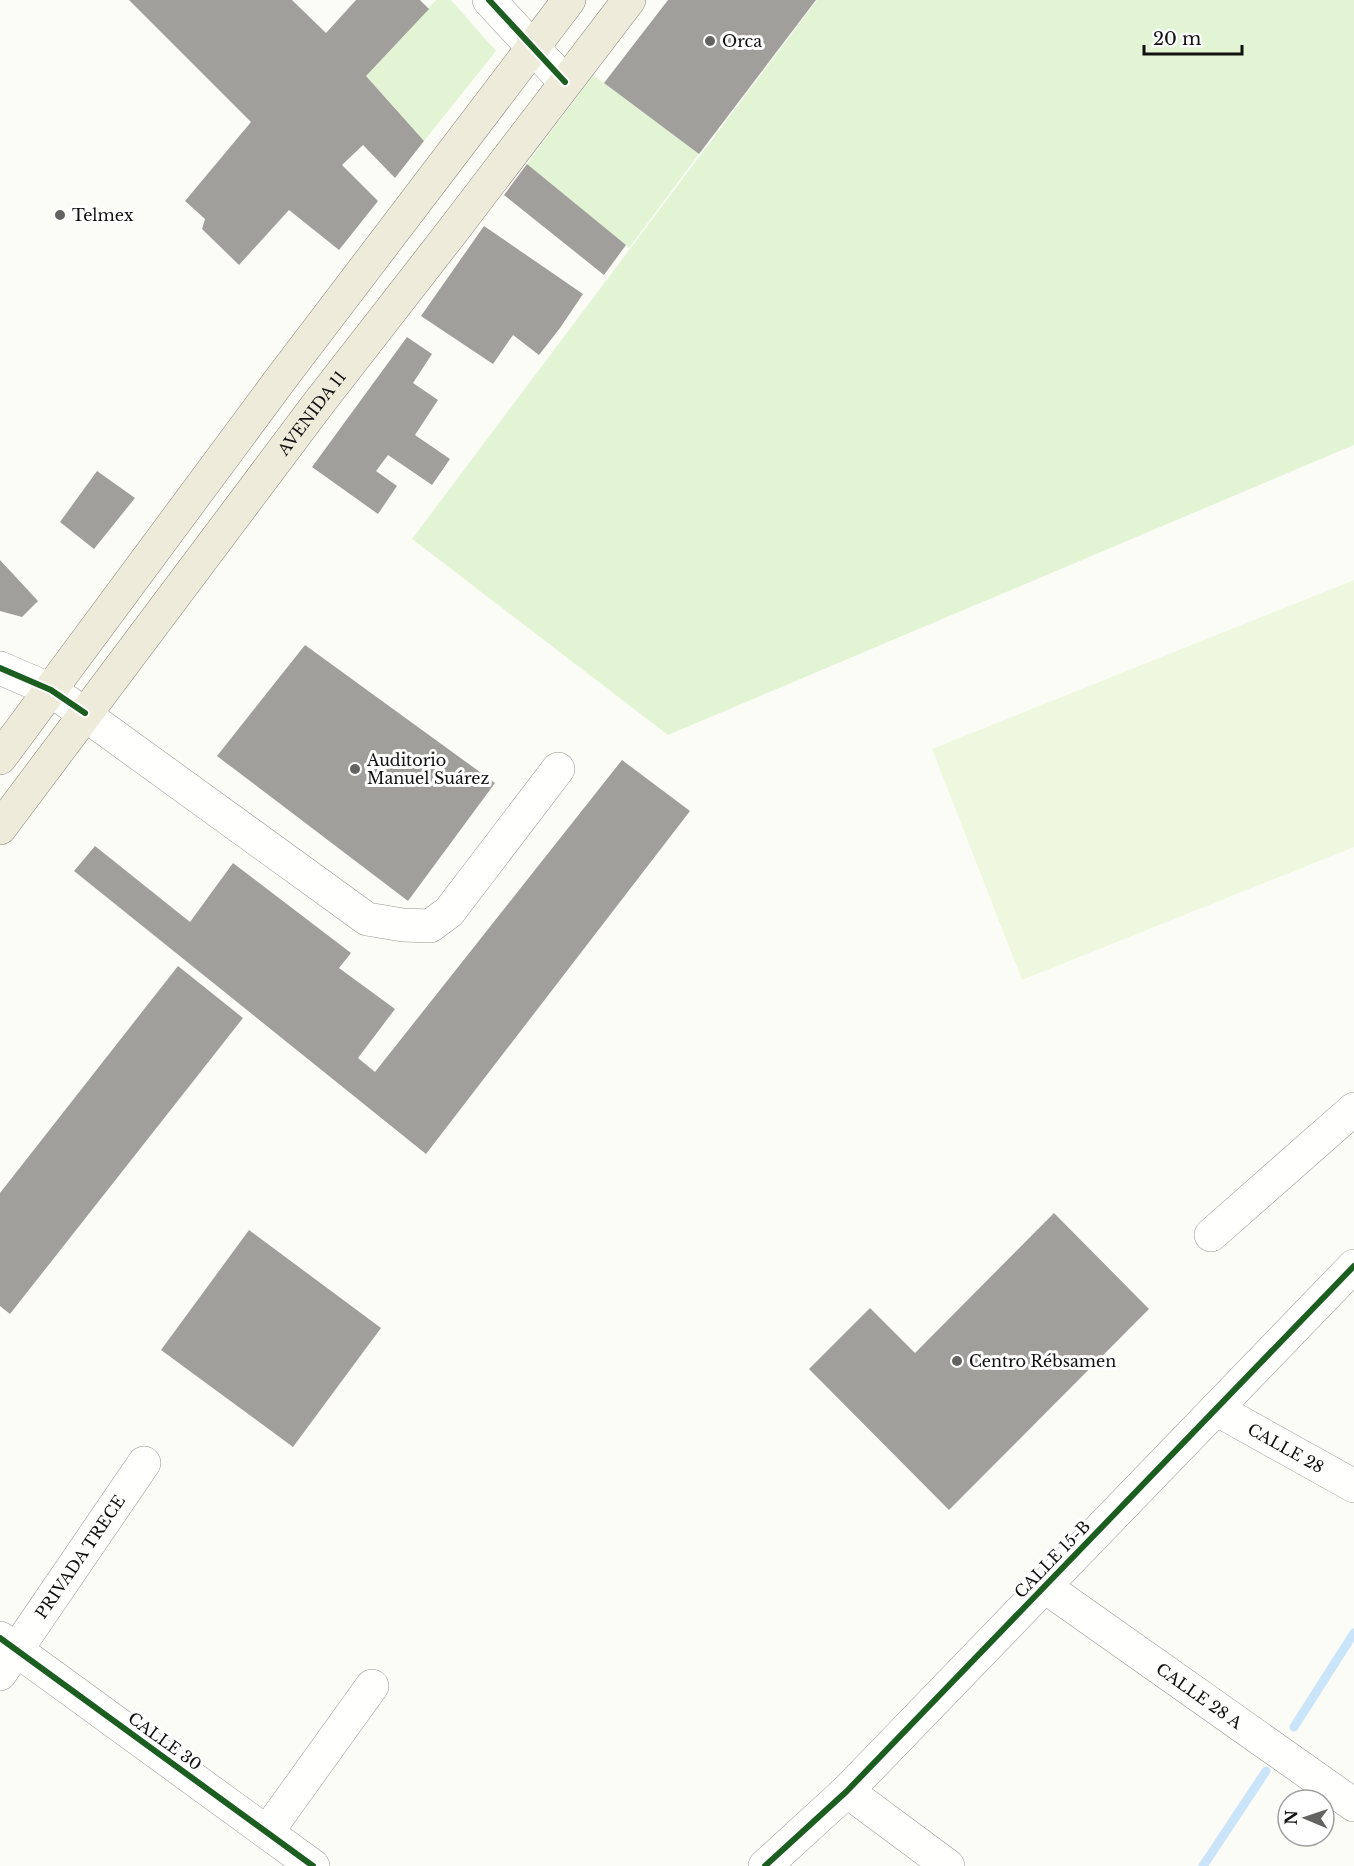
<svg xmlns="http://www.w3.org/2000/svg" width="1354" height="1866" font-family="'Libre Baskerville',serif">
<style>
.green{fill:#e3f4d5}
.pitch{fill:#eef8df}
.lines{fill:none;stroke-linecap:round;stroke-linejoin:round}
.stream{stroke:#cae4fa;stroke-width:9}
.building{fill:#a09f9c}
.minor-casing{stroke:#969694;stroke-width:34}
.major-casing{stroke:#848481;stroke-width:34}
.minor{stroke:#fffffe;stroke-width:33}
.major{stroke:#eeebda;stroke-width:33}
.cycleway-casing{stroke:#fff;stroke-width:10}
.cycleway{stroke:#1b5e20;stroke-width:6}
.poi-dot{fill:#636361;stroke:#fff;stroke-width:2}
.labels{text-anchor:middle;dominant-baseline:central;stroke-width:6;stroke-linejoin:round;paint-order:stroke}
.poi-label{font-size:16px;fill:#101010;stroke:#fff;text-anchor:start}
.street-label{font-size:16px;fill:#101010;stroke:#fff}
</style>
<rect width="100%" height="100%" fill="#fcfcf7"/>
<g class="green">
<polygon points="436,0 451,0 496,51 424,141 366,76"/>
<polygon points="817,0 1354,0 1354,445 668,735 412,539"/>
<polygon points="593,75 699,154 629,248 527,164"/>
</g>
<polygon class="pitch" points="1354,580 1354,847 1022,980 932,749"/>
<g class="lines">
<g class="stream">
<polyline points="1294,1727 1354,1633"/>
<polyline points="1203,1866 1266,1771"/>
</g>
</g>
<g class="building">
<polygon points="129,0 292,0 326,33 356,0 420,0 429,9 366,76 424,141 395,178 363,145 342,165 378,201 339,250 289,210 239,265 202,229 205,219 185,201 251,122"/>
<polygon points="668,0 816,0 699,154 604,83"/>
<polygon points="527,164 626,245 604,275 504,195"/>
<polygon points="484,226 583,294 560,328 539,355 513,335 493,364 421,316"/>
<polygon points="407,337 432,354 413,383 438,400 415,435 450,459 432,485 388,455 376,471 397,486 378,514 312,467"/>
<polygon points="97,471 135,498 94,549 60,522"/>
<polygon points="0,560 38,601 22,617 0,611"/>
<polygon points="305,645 495,783 408,901 217,756"/>
<polygon points="622,760 690,811 426,1154 74,871 95,846 190,922 233,863 351,953 339,968 395,1009 358,1058 375,1072"/>
<polygon points="178,966 243,1018 10,1314 0,1306 0,1193"/>
<polygon points="1054,1213 1149,1309 949,1510 809,1369 870,1308 915,1353"/>
<polygon points="249,1230 381,1328 293,1447 161,1350"/>
</g>
<g class="lines">
<defs>
<g id="minor">
<polyline points="489,0 565,82"/>
<polyline points="0,668 51,690 367,919 403,925 430,926 449,912 558,769"/>
<polyline points="1211,1235 1354,1109"/>
<path id="s1" d="M1216,1409L1354,1486"/>
<path id="s2" d="M1044,1586L1354,1805"/>
<polyline points="0,1638 313,1866"/>
<path id="s3" d="M0,1674L144,1463"/>
<polyline points="847,1791 948,1866"/>
<polyline points="267,1832 372,1686"/>
<polyline points="765,1866 847,1791 1354,1266"/>
</g>
<g id="major">
<polyline points="0,758 283,376 569,0"/>
<path id="s4" d="M0,828L318,404L451,233L629,0"/>
</g>
</defs>
<use href="#minor" class="minor-casing"/>
<use href="#major" class="major-casing"/>
<use href="#minor" class="minor"/>
<use href="#major" class="major"/>
<defs>
<g id="cycleway">
<polyline points="489,0 565,82"/>
<polyline points="0,668 51,690 85,713"/>
<polyline points="0,1638 313,1866"/>
<polyline points="765,1866 847,1791 1354,1266"/>
</g>
</defs>
<use href="#cycleway" class="cycleway-casing"/>
<use href="#cycleway" class="cycleway"/>
</g>
<g class="poi-dot">
<circle cx="710" cy="41" r="6"/>
<circle cx="60" cy="215" r="6"/>
<circle cx="355" cy="769" r="6"/>
<circle cx="957" cy="1361" r="6"/>
</g>
<g class="labels">
<g class="poi-label">
<text x="722" y="41">Orca</text>
<text x="72" y="215">Telmex</text>
<text x="367" y="760">Auditorio<tspan x="367" dy="18">Manuel Suárez</tspan></text>
<text x="969" y="1361">Centro Rébsamen</text>
</g>
<g class="street-label">
<text stroke="none"><textPath href="#s4" startOffset="519">AVENIDA 11</textPath></text>
<text stroke="none"><textPath href="#s1" startOffset="80">CALLE 28</textPath></text>
<text stroke="none"><textPath href="#s3" startOffset="142">PRIVADA TRECE</textPath></text>
<text transform="translate(1052 1559) rotate(-46)">CALLE 15-B</text>
<text stroke="none"><textPath href="#s2" startOffset="190">CALLE 28 A</textPath></text>
<text transform="translate(165 1741) rotate(36)">CALLE 30</text>
</g>
</g>
<g transform="translate(1306 1818) rotate(272)"><circle r="28" fill="#ffffff" stroke="#9f9f9f" stroke-width="1.5"/>
<path d="M0-4.5L10 22L0 15L-10 22Z" fill="#636361"/>
<text y="-9" font-size="16" font-weight="bold" text-anchor="middle" fill="#101010">N</text>
</g>
<path d="M1144 45v9h98v-9" fill="none" stroke="#101010" stroke-width="3"/>
<text x="1153" y="45" font-size="18" fill="#101010" stroke="#ffffff" stroke-width="4.5" paint-order="stroke">20 m</text>
</svg>
